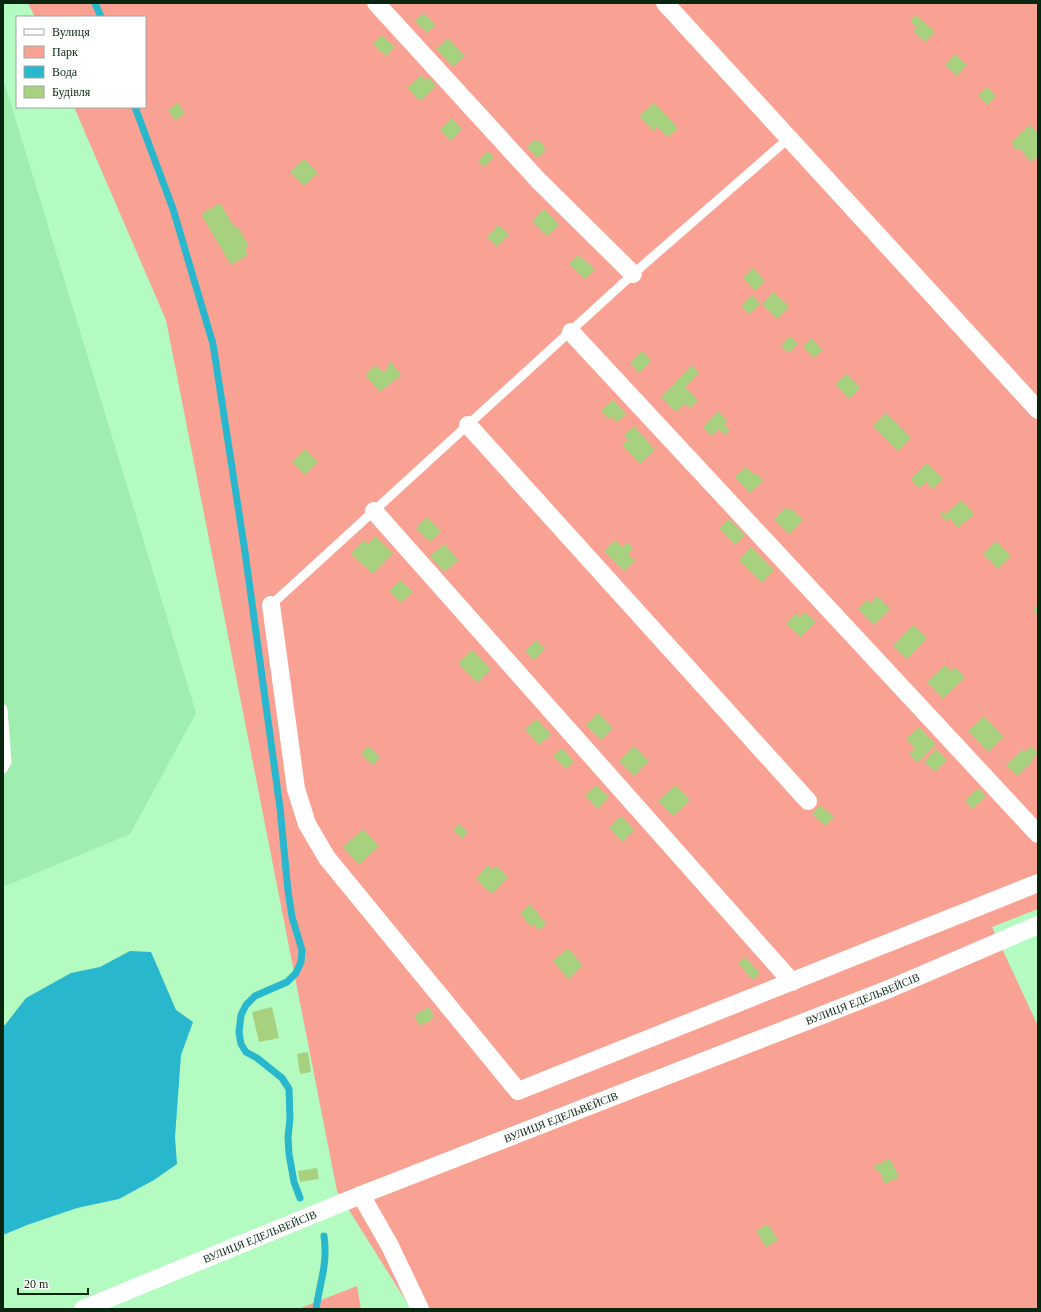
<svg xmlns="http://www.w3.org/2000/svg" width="1041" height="1312" font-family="Georgia,serif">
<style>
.built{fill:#a0edb0}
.green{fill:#f9a293}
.water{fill:#28b7cc}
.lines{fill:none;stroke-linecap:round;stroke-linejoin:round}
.stream{stroke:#28b7cc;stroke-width:7}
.building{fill:#a8d17f}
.lane{stroke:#fff;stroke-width:9}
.street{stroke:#fff;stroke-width:18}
.labels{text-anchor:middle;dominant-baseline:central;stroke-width:4;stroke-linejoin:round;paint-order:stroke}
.street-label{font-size:11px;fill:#092611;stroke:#fff}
</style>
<rect width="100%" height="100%" fill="#b3fbc1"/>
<polygon class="built" points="3,78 196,713 130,834 3,887"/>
<g class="green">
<polygon points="28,3 1038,3 1038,909 992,927 1038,1026 1038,1309 411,1309 337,1191 166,320 74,107 145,107 145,17 35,17"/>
<polygon points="357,1286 361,1309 298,1309"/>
</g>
<polygon class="water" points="130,951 151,952 176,1010 193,1022 181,1055 175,1137 177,1164 154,1180 119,1199 77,1208 27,1225 3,1235 3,1026 5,1025 26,998 71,973 100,967"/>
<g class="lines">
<g class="stream">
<polyline points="95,3 101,17"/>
<polyline points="135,107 173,209 213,344 245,552 280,808 288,891 292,917 302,950 301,962 296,973 287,982 255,996 246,1005 241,1015 239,1032 241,1044 246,1052 257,1058 282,1078 289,1089 290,1118 288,1137 289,1154 294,1182 300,1198"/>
<path d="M316,1309C320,1282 328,1264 324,1236"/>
</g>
</g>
<g class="building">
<polygon points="423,13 436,25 427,33 415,21"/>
<polygon points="916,15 935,32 925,42 913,31 917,27 910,21"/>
<polygon points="382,35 395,47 386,56 373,44"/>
<polygon points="448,38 465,56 453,67 436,49"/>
<polygon points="955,54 967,65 957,76 945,65"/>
<polygon points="421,75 426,80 428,77 436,86 420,101 407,88"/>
<polygon points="987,87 996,96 988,105 978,95"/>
<polygon points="178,103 185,114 175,120 168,110"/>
<polygon points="654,103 678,128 668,137 657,127 653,131 639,116"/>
<polygon points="451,118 462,129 451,141 440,130"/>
<polygon points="1030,125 1038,134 1038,158 1037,156 1031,162 1021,150 1013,148 1012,141"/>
<polygon points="535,139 537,142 539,140 544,146 543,147 546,150 538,158 527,147"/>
<polygon points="488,151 494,157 484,167 478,161"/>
<polygon points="304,159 318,173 304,186 290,172"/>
<polygon points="220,203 235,228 237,226 249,246 245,248 248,255 231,265 201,214"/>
<polygon points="544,209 559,225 547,236 532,221"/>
<polygon points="498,225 509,234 497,247 487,237"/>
<polygon points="578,255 583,260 584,259 595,269 585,279 569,264"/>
<polygon points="753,268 765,281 755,291 743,278"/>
<polygon points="774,292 789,307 777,319 762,304"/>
<polygon points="752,295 760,304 749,314 741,306"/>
<polygon points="790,336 798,344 789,353 781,346"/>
<polygon points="811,338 823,350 814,358 803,347"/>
<polygon points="642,351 651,361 639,373 630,363"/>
<polygon points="391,362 401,375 380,392 365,375 376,365 383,372 389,367 387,365"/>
<polygon points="692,365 699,373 685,387 698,400 690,408 685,404 676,412 661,397"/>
<polygon points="847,374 860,388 849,399 835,384"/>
<polygon points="613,400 626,414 617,422 612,416 609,419 601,411"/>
<polygon points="718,411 727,420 724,424 730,430 725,435 719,429 712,436 703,427"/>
<polygon points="886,413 911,438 898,451 873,426"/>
<polygon points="634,426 655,450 640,464 622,445 628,440 624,435"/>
<polygon points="305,449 318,462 305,475 292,462"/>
<polygon points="927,463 943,479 933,489 926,482 919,488 911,479"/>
<polygon points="746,467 754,475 756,473 763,481 750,493 735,477"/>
<polygon points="962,500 974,514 958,528 950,518 946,521 940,514 943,512 945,514"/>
<polygon points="786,507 789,511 791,508 803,520 789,534 774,519"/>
<polygon points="427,517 441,531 430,542 416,528"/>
<polygon points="729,519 745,535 735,545 719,528"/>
<polygon points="375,536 393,553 373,574 351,554 364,540 368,544"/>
<polygon points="615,540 622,547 628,542 633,548 628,554 635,561 624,571 604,551"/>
<polygon points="996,541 1011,556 998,569 983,554"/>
<polygon points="444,544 459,560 444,572 430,556"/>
<polygon points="751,547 774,570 762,583 739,560"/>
<polygon points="400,580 413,592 401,603 389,591"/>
<polygon points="877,596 890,609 874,625 858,609 867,600 871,603"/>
<polygon points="1038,604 1038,615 1033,610"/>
<polygon points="805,612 816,622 801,637 786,624 796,613 800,617"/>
<polygon points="913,625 927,638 907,659 893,646"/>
<polygon points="536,640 545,649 534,660 525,651"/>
<polygon points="472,650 491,669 477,683 458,663"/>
<polygon points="945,665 951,671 955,667 965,677 943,699 927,682"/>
<polygon points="598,713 613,728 601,740 586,725"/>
<polygon points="984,716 1004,737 988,752 968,731"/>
<polygon points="537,719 551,735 539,745 525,729"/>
<polygon points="919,727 936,744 917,763 909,754 915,748 906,739"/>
<polygon points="368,746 380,757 373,765 361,754"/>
<polygon points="634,746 649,761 634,776 619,761"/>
<polygon points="1031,746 1038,753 1032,759 1033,761 1017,776 1006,765 1023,749 1025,752"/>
<polygon points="562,748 574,761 566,769 553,756"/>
<polygon points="936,749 947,760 935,772 924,762"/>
<polygon points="596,785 609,797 598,809 585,796"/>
<polygon points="675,785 690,800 673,816 658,801"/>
<polygon points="978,788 986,796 972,809 965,800"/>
<polygon points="820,805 834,817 825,826 812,814"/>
<polygon points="621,816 634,830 622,842 609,828"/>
<polygon points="459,824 468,832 462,839 453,830"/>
<polygon points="363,829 379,846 359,865 343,847"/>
<polygon points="488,865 493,869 496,866 508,877 492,894 476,879"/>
<polygon points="530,904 546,924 539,930 534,924 531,927 520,913"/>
<polygon points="568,948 583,966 568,979 553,961"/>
<polygon points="745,957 760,973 753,980 738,963"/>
<polygon points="272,1007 279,1038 259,1042 252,1012"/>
<polygon points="429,1007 434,1016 431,1018 433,1019 420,1026 414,1015"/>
<polygon points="308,1052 311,1072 300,1074 297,1054"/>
<polygon points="890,1159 899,1177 885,1184 879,1170 877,1172 874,1166"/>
<polygon points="317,1168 319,1179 300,1182 298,1171"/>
<polygon points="768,1224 778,1240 766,1247 756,1231"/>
</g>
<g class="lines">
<g class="lane">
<polyline points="271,605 633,274 789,138"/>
<polyline points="3,709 7,762 3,769"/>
</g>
<g class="street">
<polyline points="376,3 538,180 633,274"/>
<polyline points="665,3 1038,410"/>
<polyline points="571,332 1038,834"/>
<polyline points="468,425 808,801"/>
<polyline points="374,511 792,982"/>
<polyline points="271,605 296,789 307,824 327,858 518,1091 1038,883"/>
<polyline points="361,1195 390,1246 420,1309"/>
<path id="s1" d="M83,1309L361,1195L889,989L1038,925"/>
</g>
</g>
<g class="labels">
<g class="street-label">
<text stroke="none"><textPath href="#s1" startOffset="839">ВУЛИЦЯ ЕДЕЛЬВЕЙСІВ</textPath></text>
<text stroke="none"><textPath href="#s1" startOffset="515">ВУЛИЦЯ ЕДЕЛЬВЕЙСІВ</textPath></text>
<text stroke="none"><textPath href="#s1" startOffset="191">ВУЛИЦЯ ЕДЕЛЬВЕЙСІВ</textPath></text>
</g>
</g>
<rect width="1041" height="1312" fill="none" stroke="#092611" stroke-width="8"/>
<rect x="16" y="16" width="130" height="92" fill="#ffffff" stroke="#9da8a0"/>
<rect x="24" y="29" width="20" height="6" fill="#ffffff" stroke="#9da8a0"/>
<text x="52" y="36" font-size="12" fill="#092611">Вулиця</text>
<rect x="24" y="46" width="20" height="12" fill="#f9a293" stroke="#9da8a0"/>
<text x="52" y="56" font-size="12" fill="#092611">Парк</text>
<rect x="24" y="66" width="20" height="12" fill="#28b7cc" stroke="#9da8a0"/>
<text x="52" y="76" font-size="12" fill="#092611">Вода</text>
<rect x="24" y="86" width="20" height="12" fill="#a8d17f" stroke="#9da8a0"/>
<text x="52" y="96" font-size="12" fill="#092611">Будівля</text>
<path d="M18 1288v6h70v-6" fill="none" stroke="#092611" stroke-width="2"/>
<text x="24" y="1288" font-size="12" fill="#092611" stroke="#ffffff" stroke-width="3" paint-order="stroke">20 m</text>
</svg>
